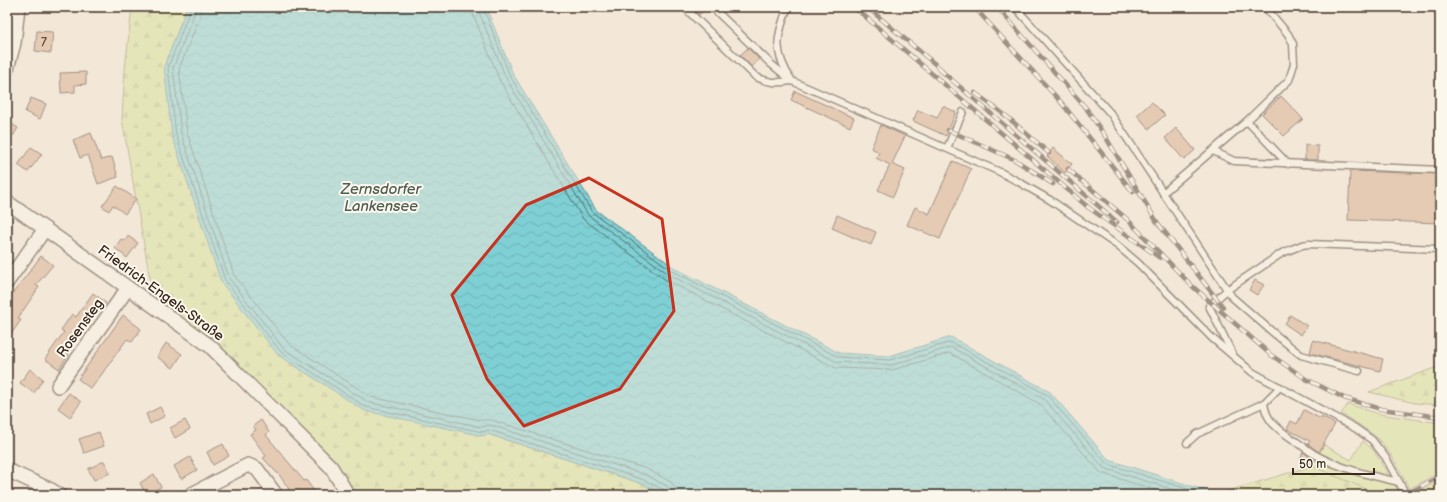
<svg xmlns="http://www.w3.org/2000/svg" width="1447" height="502" font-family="'Balsamiq Sans',sans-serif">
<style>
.green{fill:#d6e396;stroke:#88865a}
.forest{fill:url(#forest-firs);stroke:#88865a}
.water{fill:url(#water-waves);stroke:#638e8c}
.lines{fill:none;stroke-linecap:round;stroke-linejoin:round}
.shore{stroke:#566c67;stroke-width:1}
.stream{stroke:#638e8c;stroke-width:3}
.building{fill:#d5a887;stroke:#3b2a1e}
.service-casing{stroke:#3b2a1e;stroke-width:9}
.minor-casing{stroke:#3b2a1e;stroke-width:16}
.service{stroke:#fbf7ec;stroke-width:6}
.minor{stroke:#fbf7ec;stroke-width:13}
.rail-casing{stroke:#3b2a1e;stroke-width:4.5}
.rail{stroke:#fbf7ec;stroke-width:3;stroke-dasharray:9;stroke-linecap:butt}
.marked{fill:none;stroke:#c8321e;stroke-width:3;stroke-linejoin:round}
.labels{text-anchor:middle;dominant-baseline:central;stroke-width:4;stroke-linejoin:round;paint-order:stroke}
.number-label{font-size:12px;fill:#624a38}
.street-label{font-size:14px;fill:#3b2a1e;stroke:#fbf7ec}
.water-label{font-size:15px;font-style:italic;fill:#4f5c55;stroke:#fbf7ec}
</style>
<defs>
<pattern id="forest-firs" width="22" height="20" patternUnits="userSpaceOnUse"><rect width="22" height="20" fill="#d6e396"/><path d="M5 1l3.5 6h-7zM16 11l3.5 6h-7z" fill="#b9c381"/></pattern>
<pattern id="water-waves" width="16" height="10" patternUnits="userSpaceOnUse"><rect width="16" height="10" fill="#7ed0d5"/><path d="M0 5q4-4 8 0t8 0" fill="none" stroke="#6eb3b6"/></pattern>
</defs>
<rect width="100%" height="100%" fill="#f3e7d8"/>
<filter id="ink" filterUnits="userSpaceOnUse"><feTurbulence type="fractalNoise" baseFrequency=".025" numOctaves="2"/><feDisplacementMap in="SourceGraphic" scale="8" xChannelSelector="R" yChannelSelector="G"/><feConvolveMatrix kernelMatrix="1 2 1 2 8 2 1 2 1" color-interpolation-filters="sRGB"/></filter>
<g filter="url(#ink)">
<g class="green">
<path d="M1348,404L1379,414L1440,423V472L1409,489C1400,471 1392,452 1377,438C1367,429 1353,421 1341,414Z"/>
<polygon points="1363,441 1374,451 1400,494 1397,495 1360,495 1365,489 1312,466 1324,445 1351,460"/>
<polygon points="1440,480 1440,495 1412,495"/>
</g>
<g class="forest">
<polygon points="132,7 187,7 164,67 487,434 643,484 669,495 353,495 211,340 153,296 122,119 125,69"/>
<polygon points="1440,366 1440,405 1415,403 1369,392"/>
<polygon points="1312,466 1366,489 1360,495 1218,494"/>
</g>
<polygon class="water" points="187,7 486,7 513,74 596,210 675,268 839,353 889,356 951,337 1050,392 1109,460 1220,495 665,495 650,488 643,484 488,434 483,436 365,411 278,355 221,282 172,136 164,67"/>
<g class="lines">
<g class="shore">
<polyline points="191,7 168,68 176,135 225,280 281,352 366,407 482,432 489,430 644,480 664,490 665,495"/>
<polyline points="196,7 195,12 173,68 181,133 229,278 284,349 368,402 481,427 491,425 646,475 667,486 670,490 670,495"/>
<polyline points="202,7 201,14 179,69 187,132 234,275 289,344 371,397 480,420 492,420 647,469 671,482 676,489 676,495"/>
<polyline points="472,7 473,14 500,81 583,219 666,280 836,368 892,370 950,353 1040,404 1101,473 1170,495"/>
<polyline points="478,7 479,12 506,78 588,215 670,275 837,362 891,365 951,347 1044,399 1104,468 1190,495"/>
<polyline points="483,7 510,76 592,212 673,271 838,357 890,360 951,342 1047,395 1107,464 1207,495"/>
</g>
<polyline class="stream" points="647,495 650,488"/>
</g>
<g class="building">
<polygon points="690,7 707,7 699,15"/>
<polygon points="37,31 53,32 51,53 35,51"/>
<polygon points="748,48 759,59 752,67 740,55"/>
<polygon points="86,72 86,84 75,85 75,92 61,93 60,73"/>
<polygon points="795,91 854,118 850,127 791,100"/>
<polygon points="1281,96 1303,119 1284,136 1262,114"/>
<polygon points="31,98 46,104 40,119 25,112"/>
<polygon points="1152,102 1165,115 1149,129 1137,115"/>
<polygon points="943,106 956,112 946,136 913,121 918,110 937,118"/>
<polygon points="7,121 18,128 13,136 7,132"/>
<polygon points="881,125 905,136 892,164 905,170 893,197 878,190 890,165 876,158 879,152 871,148"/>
<polygon points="1176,128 1195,150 1184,160 1165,138"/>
<polygon points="91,133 101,160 112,157 118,177 98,184 88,155 80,158 73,140"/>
<polygon points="1305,145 1318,146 1318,160 1305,160"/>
<polygon points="31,147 42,154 28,172 18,165"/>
<polygon points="1053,148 1072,164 1065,173 1047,156"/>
<polygon points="953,161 971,169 940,239 907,225 915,207 929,214"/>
<polygon points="1350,171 1440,174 1440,223 1348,220"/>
<polygon points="117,186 136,199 125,214 113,205 109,211 102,206"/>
<polygon points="837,215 876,232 871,245 832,228"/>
<polygon points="128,236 138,243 127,258 115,248 121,239 125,241"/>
<polygon points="41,256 53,265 36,285 39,287 18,318 21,320 7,340 7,301"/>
<polygon points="1255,280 1264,285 1257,295 1249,290"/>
<polygon points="93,293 106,303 97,314 93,311 65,351 69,354 59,369 45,359 64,332 61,330 72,314 76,317"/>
<polygon points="123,315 141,329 132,342 127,339 91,389 78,379"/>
<polygon points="1290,315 1307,326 1301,335 1285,324"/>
<polygon points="1313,340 1383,359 1380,371 1310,353"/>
<polygon points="166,343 182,354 173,368 157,357"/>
<polygon points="30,369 43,379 34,393 20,383"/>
<polygon points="69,393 81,402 70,417 58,408"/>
<polygon points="160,407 165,416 150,424 146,414"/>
<polygon points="1304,410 1321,419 1322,417 1335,424 1319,452 1308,444 1310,441 1287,429 1291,421 1297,424"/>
<polygon points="185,420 190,429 175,438 170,428"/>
<polygon points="261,420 269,432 266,435 304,481 306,480 317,495 284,495 284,493 289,489 278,473 277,473 263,458 266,456 250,434 256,430 253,426"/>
<polygon points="99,432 104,446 84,453 79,439"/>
<polygon points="223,444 229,456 213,465 207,452"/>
<polygon points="1303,452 1315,460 1312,465 1300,459"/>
<polygon points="190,457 197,470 181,479 174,466"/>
<polygon points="104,461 110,473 94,480 88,469"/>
<polygon points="154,474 161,487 146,495 140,483"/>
</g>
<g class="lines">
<defs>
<g id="service">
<path d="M684,7L756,77C770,83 776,83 792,81C773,52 776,37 788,7"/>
<polyline points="712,7 771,64 792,81 1000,172 1017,181 1050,200 1118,246 1138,263 1212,338 1252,372 1355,428 1372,440 1386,458 1406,495"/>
<polyline points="1015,7 1111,114 1232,297 1276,335 1301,355 1359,371"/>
<polyline points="1247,121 1288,164"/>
<polyline points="947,148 963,112"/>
<polyline points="1213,151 1234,161 1440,170"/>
<polyline points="1163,193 1247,121 1289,80 1294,64 1293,44 1288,34 1265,7"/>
<polyline points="1233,355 1209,306 1227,290 1282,253 1302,245 1309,244 1440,249"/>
<path d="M1280,387L1264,403C1266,421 1277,428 1291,438C1299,443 1306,449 1314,454C1338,468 1372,476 1399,482"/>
<polyline points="1187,443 1197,434 1264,403"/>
</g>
<g id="minor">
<polyline points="7,69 14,43 18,7"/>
<polyline points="7,202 210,346 331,467 348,495"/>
<polyline points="7,282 45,229"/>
<polyline points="58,386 128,288"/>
<polyline points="7,470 51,490 59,495"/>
<polyline points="190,495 248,465 257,469 276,495"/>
</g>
</defs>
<use href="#service" class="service-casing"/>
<use href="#minor" class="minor-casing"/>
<use href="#service" class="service"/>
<use href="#minor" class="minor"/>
<defs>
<g id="rail">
<polyline points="854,7 1089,208 1160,258"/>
<polyline points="867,7 942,70"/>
<polyline points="974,7 1060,101 1133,192"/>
<polyline points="997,7 1086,108 1105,136 1157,222 1223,307"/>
<polyline points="938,68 1117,222"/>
<polyline points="975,93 1005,115 1049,153"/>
<polyline points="948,130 1015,160 1053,184"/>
<polyline points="1068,169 1128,220 1191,285 1271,355 1306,379 1344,398 1381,409 1440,417"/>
<polyline points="1405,495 1440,476"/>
</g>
</defs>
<use href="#rail" class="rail-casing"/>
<use href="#rail" class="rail"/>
</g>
</g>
<path d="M0 0H1447V502H0ZM589,178L662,219L674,311L620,389L524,426L487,379L452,295L526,205Z" fill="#f3e7d8" fill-opacity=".55" fill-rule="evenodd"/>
<path class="marked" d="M589,178L662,219L674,311L620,389L524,426L487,379L452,295L526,205Z"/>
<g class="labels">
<g class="number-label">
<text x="44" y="42">7</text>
</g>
<g class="street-label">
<text transform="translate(161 293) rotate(36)">Friedrich-Engels-Straße</text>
<text transform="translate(80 328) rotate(-54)">Rosensteg</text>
</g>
<g class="water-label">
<text x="381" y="189">Zernsdorfer<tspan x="381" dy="17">Lankensee</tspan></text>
</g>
</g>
<rect width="1447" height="502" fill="none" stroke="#fbf7ec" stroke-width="24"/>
<rect x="12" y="12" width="1423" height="478" fill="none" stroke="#3b2a1e" stroke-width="1.5" filter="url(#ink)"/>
<path d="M1293 468v6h81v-6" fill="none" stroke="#3b2a1e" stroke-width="2"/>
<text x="1299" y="468" font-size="12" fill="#3b2a1e" stroke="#fbf7ec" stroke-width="3" paint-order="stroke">50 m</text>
</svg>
